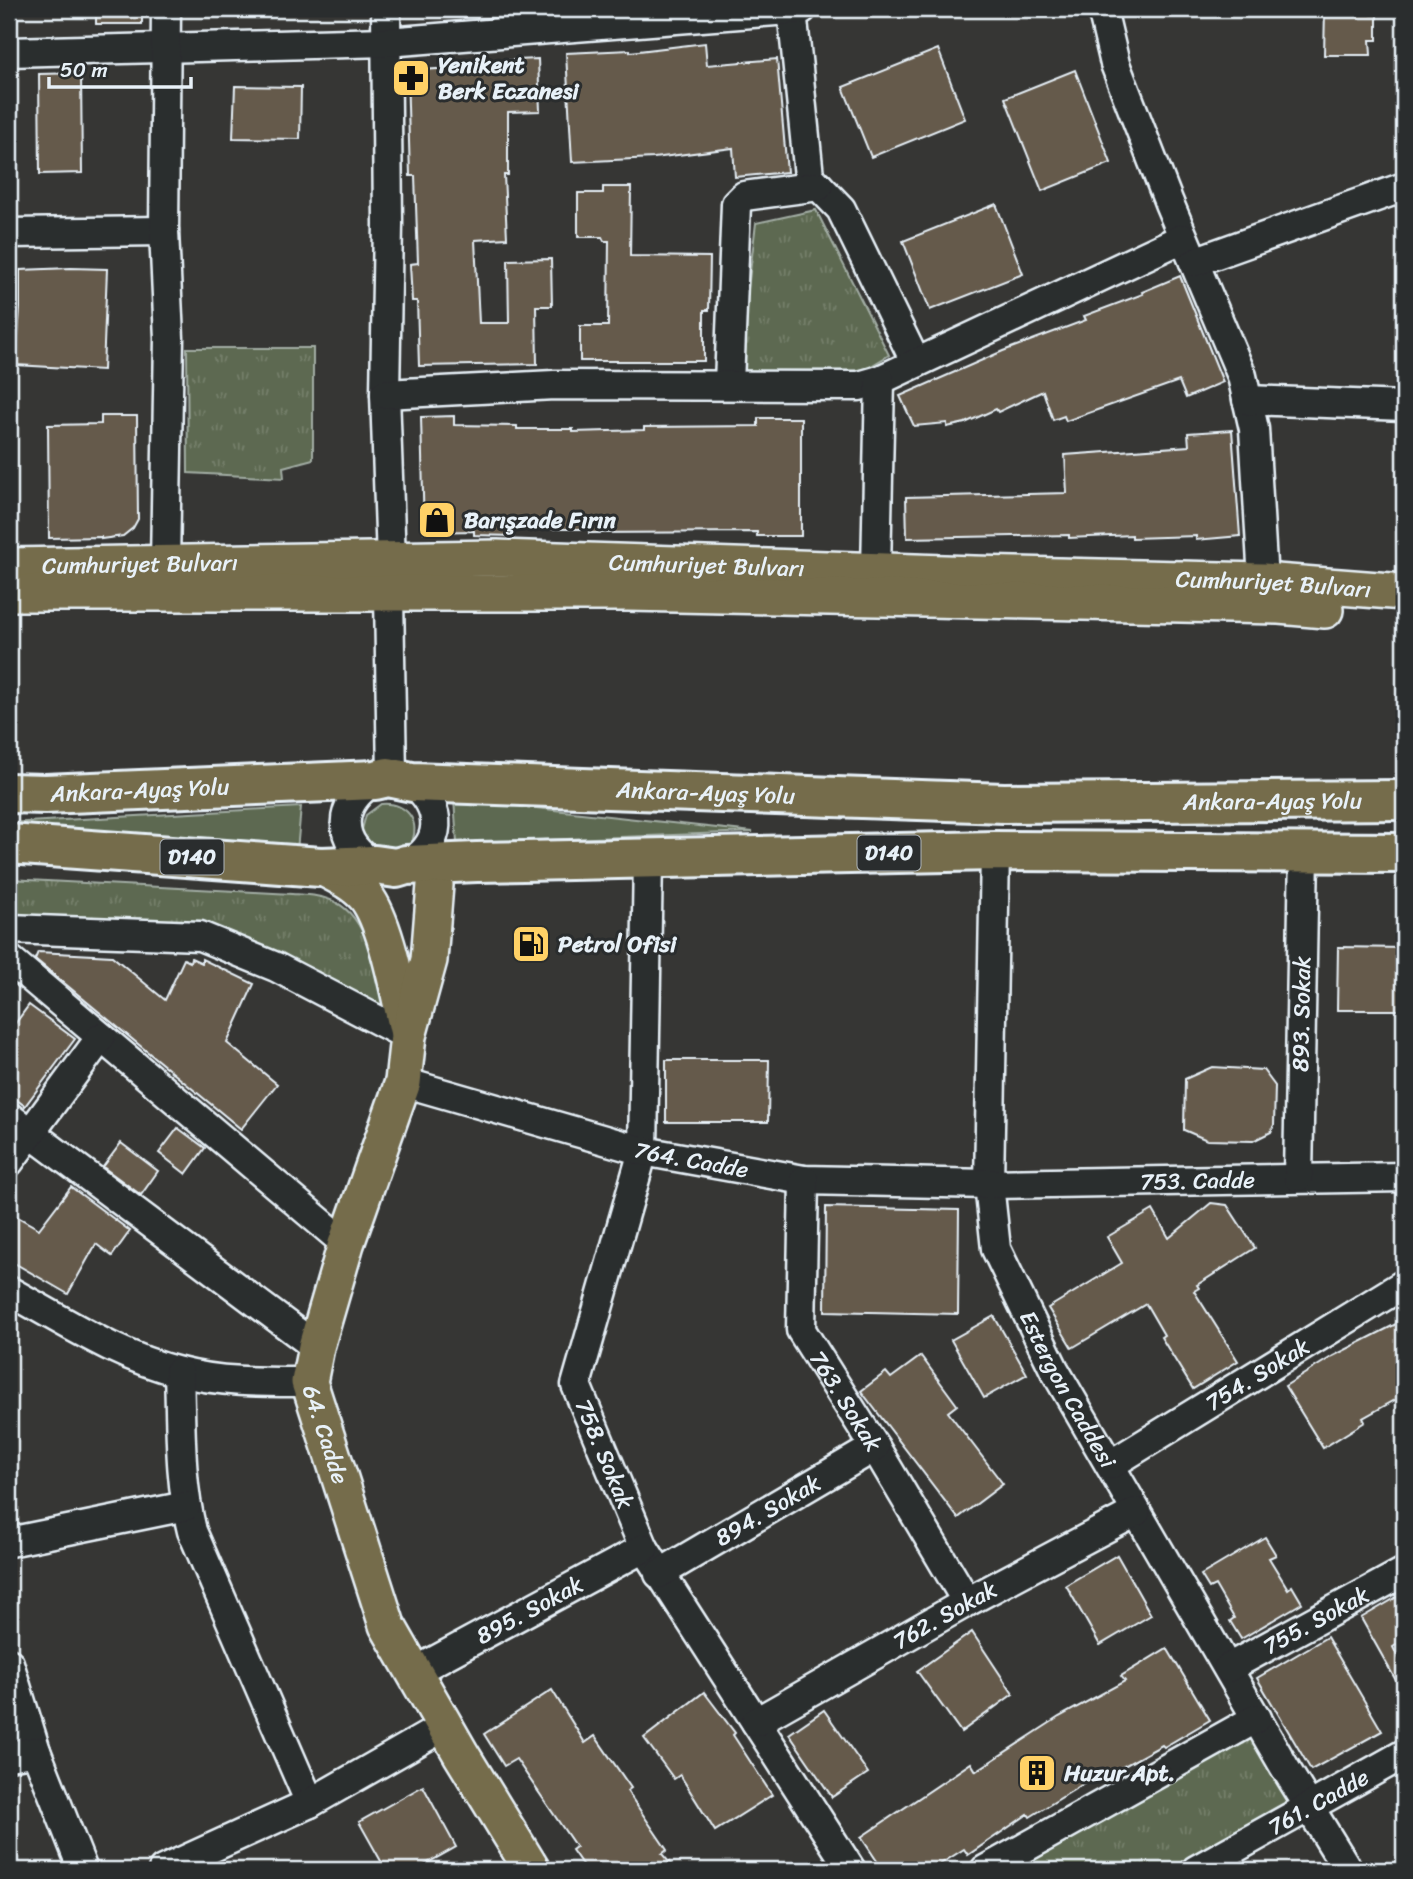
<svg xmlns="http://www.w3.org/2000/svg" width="1413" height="1879" font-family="Sriracha,sans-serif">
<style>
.green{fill:#5d6951;stroke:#a2ada4;stroke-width:2}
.park{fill:url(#park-tufts);stroke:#a2ada4;stroke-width:2}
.building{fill:#655a4c;stroke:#e8f1f8;stroke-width:2}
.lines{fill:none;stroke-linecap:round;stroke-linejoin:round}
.minor-casing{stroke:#e8f1f8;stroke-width:33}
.major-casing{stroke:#e8f1f8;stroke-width:40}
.highway-casing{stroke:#e8f1f8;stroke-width:44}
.minor{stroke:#2a2d2e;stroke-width:28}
.major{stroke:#746c4b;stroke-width:35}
.highway{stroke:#746c4b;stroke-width:38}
.labels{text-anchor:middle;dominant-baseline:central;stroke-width:6;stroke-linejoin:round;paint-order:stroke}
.shield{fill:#2a2d2e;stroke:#afb6bb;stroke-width:2}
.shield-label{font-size:21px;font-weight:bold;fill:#e8f1f8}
.poi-label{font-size:23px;font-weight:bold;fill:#e8f1f8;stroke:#2a2d2e;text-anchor:start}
.street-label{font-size:23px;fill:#e8f1f8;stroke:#2a2d2e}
</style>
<defs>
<pattern id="park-tufts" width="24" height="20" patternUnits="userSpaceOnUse" patternTransform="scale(1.75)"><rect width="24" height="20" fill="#5d6951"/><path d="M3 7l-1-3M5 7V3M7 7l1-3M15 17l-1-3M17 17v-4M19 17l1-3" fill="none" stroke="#747f6b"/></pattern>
</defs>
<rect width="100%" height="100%" fill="#363634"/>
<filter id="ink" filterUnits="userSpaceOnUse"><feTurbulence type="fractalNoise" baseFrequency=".0143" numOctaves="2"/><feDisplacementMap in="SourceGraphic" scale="14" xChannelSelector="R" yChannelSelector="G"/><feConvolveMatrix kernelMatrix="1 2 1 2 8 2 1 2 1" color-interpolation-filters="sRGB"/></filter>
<g filter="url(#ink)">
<g class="green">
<polygon points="454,799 753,832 457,843"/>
<path d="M381,804C410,801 425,828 406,851L374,854L361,833L366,815Z"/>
<polygon points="301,807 297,851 9,825 9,823"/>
</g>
<g class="park">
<polygon points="816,210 889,355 861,372 738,371 756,223"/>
<polygon points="187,348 313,348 313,459 283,467 284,478 188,473"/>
<path d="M9,879L292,894C306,895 322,895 335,902C369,918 378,977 384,1010L232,936L9,921Z"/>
<polygon points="1257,1734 1298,1802 1175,1870 1016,1870"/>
</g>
<g class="building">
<rect x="96" y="9" width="46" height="15"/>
<polygon points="1325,9 1371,9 1371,15 1377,15 1377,40 1370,40 1371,55 1324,55"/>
<polygon points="705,43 707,65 777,59 787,172 735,177 733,148 654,158 572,162 566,53 630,50 630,52"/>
<polygon points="938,49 965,119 871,157 843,87"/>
<polygon points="538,59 540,111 508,112 508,175 504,175 507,238 475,240 479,323 509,323 508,260 551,259 552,306 536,306 537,364 419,366 417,301 412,301 410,264 418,263 415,176 410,176 407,71 497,65 497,61"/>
<polygon points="1075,70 1111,163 1042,191 1005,98"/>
<polygon points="81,73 82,173 40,174 39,74"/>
<polygon points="235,86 301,87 300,139 233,138"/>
<polygon points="603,187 631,187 630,256 710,257 709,310 704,310 704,361 580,361 580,326 608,326 609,241 604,241 602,237 578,237 578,193 603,193"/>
<polygon points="996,204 1023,274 930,310 903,241"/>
<polygon points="71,268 107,269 103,370 16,365 20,308 20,270"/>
<polygon points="1180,276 1223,382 1186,398 1179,381 1066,421 1064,416 1053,420 1043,391 998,412 996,409 965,423 947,427 947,423 914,426 900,396 1003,351 1086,320 1084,316 1143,294 1142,292"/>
<polygon points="101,416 137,416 138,519 133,528 123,536 101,539 101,537 49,538 48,425 101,424"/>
<polygon points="454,416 454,425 517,426 517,429 573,429 573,432 644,430 644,427 758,426 758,418 801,418 801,536 757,536 757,532 589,533 589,529 514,529 514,536 474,535 474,531 424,532 421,417"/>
<polygon points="1232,430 1240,536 1196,540 1196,536 1132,538 1132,535 1069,538 1069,535 907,538 906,497 1067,493 1065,455 1189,446 1188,433"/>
<polygon points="1338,947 1404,948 1404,1010 1337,1010"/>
<polygon points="38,952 112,956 165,1000 184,959 190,962 191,958 202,963 202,959 254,984 227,1043 277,1084 241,1129 35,959"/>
<polygon points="29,1005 75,1039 25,1106 9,1094 9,1032"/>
<polygon points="666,1060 769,1060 768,1122 666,1122"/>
<polygon points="1212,1067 1263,1070 1275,1086 1274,1125 1271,1132 1253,1141 1207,1140 1184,1130 1185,1079"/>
<polygon points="178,1128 205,1148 186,1174 159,1153"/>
<polygon points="121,1143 158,1171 141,1195 103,1167"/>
<polygon points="71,1187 130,1231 112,1256 96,1244 68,1294 9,1260 9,1212 39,1229"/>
<polygon points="1211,1203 1227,1205 1255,1248 1197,1285 1199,1288 1194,1291 1238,1361 1193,1389 1161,1337 1164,1335 1146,1304 1072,1348 1048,1308 1122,1263 1107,1237 1153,1210 1169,1238"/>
<polygon points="826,1207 959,1210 958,1314 825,1311"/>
<polygon points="994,1316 1027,1374 984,1398 951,1340"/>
<polygon points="1404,1320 1404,1395 1363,1418 1365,1422 1323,1448 1285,1386 1333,1356"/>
<polygon points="921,1356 957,1405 948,1412 1003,1484 958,1518 861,1391 886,1372 891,1378"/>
<polygon points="1265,1537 1276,1555 1269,1558 1288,1589 1292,1586 1302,1603 1241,1639 1230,1621 1234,1618 1215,1585 1209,1588 1201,1575"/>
<polygon points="1117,1555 1151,1615 1100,1645 1066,1585"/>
<polygon points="1404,1593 1404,1640 1393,1647 1404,1669 1404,1680 1398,1684 1361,1618"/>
<polygon points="972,1632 1013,1694 961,1732 917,1671"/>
<polygon points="1327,1637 1382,1731 1311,1770 1257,1678"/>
<polygon points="1167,1648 1210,1720 1164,1747 1162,1745 1095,1782 1093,1778 1030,1817 1028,1814 968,1855 964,1849 931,1870 883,1870 861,1837 971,1763 976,1771 1059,1717 1125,1681 1121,1676"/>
<polygon points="552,1690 585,1743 595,1736 631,1788 627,1791 667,1850 662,1854 676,1870 586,1870 572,1850 576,1847 516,1759 504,1766 484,1734"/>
<polygon points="704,1692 735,1733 733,1735 772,1795 715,1831 680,1775 674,1779 644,1738"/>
<polygon points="824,1710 868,1773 832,1797 789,1734"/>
<polygon points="423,1786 456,1847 415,1870 386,1870 359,1822"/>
</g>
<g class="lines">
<defs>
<g id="minor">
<polyline points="386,9 388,224 385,394 391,560 389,594 392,778"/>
<polyline points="1102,9 1115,64 1169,203 1242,376 1254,429 1263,581 1262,601"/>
<polyline points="792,10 809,176 841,209 916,363"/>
<polyline points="9,52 387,42 802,9"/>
<polyline points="9,233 164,231"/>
<polyline points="1194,262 1404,187"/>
<polyline points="729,384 736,204 744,196 819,186"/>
<polyline points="385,394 554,385 859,386 880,380 1183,238"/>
<polyline points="1247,400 1404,406"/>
<polyline points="165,563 169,338 164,231 166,9"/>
<polyline points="876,571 880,380"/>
<path id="s1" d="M995,851L989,1184L996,1249L1054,1369L1284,1766L1348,1870"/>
<path id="s2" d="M648,858L643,1151L576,1385L644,1548L851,1870"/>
<path d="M375,865C335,841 337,804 375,780"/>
<path d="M406,865C444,844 444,809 412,782"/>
<polyline points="9,929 200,936 276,967 408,1036"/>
<polyline points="9,959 346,1244"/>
<path id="s3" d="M403,1082L643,1151L804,1180L989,1184L1404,1177"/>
<polyline points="9,1117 316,1347"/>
<polyline points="9,1162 101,1037"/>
<path id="s4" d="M1298,1177L1304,852"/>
<path id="s5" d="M804,1180L801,1330L875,1447L967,1602"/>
<path d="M9,1291C64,1321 118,1357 180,1372C222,1383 266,1382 309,1382"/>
<path d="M179,1372C181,1425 179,1479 192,1531L310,1803"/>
<path id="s6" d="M1110,1465L1404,1284"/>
<polyline points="9,1542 186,1506"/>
<path id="s7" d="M659,1574L875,1447"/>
<polyline points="9,1663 36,1751"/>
<path id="s8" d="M1228,1668L1404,1572"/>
<path id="s9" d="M414,1672L644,1548"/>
<path id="s10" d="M756,1722L967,1602L1136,1512"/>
<polyline points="9,1756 36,1751 83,1870"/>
<polyline points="163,1870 310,1803 445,1726"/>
<polyline points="985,1870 1257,1718"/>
<path id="s11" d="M1196,1870L1404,1754"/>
</g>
<g id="major">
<path id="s12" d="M9,566L497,558L974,574L1263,581L1404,592"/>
<polyline points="9,593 627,593 1279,606 1325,610"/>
<path d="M321,867C336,875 354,883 366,897C387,924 399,998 408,1033"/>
<path id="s13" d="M435,885L429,960L408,1036L403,1082L346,1244L316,1347L309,1382L387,1625L461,1754L532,1870"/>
</g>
<g id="highway">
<path id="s14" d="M9,793L45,794L375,780L388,777L412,782L1004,803L1404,800"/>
<polyline points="9,844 321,867 375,865 396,868 406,865 477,862 995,851 1404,853"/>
</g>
</defs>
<use href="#minor" class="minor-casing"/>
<use href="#major" class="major-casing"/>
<use href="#highway" class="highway-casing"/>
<use href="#minor" class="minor"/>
<use href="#major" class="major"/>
<use href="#highway" class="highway"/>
</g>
</g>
<defs>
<symbol id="pharmacy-square" viewBox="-11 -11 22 22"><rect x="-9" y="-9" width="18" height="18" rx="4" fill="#ffd166" stroke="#2a2d2e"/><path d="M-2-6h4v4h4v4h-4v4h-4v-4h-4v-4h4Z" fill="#111"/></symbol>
<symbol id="shop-square" viewBox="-11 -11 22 22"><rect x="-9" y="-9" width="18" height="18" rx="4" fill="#ffd166" stroke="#2a2d2e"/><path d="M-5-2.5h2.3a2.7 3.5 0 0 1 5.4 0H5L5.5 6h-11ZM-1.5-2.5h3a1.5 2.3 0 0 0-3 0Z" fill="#111"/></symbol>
<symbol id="fuel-square" viewBox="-11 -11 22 22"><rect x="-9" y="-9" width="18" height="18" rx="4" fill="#ffd166" stroke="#2a2d2e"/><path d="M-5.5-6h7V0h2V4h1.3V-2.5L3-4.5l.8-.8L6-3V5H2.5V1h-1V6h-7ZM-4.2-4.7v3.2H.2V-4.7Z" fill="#111"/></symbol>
<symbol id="building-square" viewBox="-11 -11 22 22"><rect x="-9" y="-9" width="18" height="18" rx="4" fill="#ffd166" stroke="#2a2d2e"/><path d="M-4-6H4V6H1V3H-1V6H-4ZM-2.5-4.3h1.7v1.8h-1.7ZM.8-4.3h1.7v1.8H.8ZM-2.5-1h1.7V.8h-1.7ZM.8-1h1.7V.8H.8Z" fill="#111"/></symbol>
</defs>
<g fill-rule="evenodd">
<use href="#pharmacy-square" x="389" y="56" width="44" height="44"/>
<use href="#shop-square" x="415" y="498" width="44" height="44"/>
<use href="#fuel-square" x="509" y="922" width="44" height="44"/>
<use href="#building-square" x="1015" y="1751" width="44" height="44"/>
</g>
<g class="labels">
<g class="shield">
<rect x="857.5" y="835.5" width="63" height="35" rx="5"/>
<rect x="160.5" y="839.5" width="63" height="35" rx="5"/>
</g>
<g class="shield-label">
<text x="889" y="853">D140</text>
<text x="192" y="857">D140</text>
</g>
<g class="poi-label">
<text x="438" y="65">Yenikent<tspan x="438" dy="26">Berk Eczanesi</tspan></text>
<text x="464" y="520">Barışzade Fırın</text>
<text x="558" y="944">Petrol Ofisi</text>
<text x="1064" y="1773">Huzur Apt.</text>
</g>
<g class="street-label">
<text stroke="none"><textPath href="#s12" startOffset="131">Cumhuriyet Bulvarı</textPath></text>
<text stroke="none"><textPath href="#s12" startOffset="698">Cumhuriyet Bulvarı</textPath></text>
<text stroke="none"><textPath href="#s12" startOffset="1265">Cumhuriyet Bulvarı</textPath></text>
<text stroke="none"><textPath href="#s14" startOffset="131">Ankara-Ayaş Yolu</textPath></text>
<text stroke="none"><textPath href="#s14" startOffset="698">Ankara-Ayaş Yolu</textPath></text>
<text stroke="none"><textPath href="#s14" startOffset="1265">Ankara-Ayaş Yolu</textPath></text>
<text stroke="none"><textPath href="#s4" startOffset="163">893. Sokak</textPath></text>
<text stroke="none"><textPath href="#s3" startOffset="299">764. Cadde</textPath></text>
<text stroke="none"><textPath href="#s3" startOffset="807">753. Cadde</textPath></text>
<text stroke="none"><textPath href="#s6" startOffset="173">754. Sokak</textPath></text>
<text stroke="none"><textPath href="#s1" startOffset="556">Estergon Caddesi</textPath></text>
<text stroke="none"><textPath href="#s5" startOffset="234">763. Sokak</textPath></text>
<text stroke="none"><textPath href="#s13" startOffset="570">64. Cadde</textPath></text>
<text stroke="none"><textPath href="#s2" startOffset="611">758. Sokak</textPath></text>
<text stroke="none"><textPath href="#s7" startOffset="126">894. Sokak</textPath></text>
<text stroke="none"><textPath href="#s9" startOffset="131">895. Sokak</textPath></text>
<text stroke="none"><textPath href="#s10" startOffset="217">762. Sokak</textPath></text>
<text stroke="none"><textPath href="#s8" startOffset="100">755. Sokak</textPath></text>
<text stroke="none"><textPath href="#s11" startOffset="140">761. Cadde</textPath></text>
</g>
</g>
<rect width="1413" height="1879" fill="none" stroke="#2a2d2e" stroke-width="35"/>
<rect x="18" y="18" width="1378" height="1844" fill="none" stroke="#e8f1f8" stroke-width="2.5" filter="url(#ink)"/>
<path d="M49 77v10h142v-10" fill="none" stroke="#e8f1f8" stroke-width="3.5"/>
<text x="60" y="77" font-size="21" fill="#e8f1f8" stroke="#2a2d2e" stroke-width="5" paint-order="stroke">50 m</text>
</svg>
